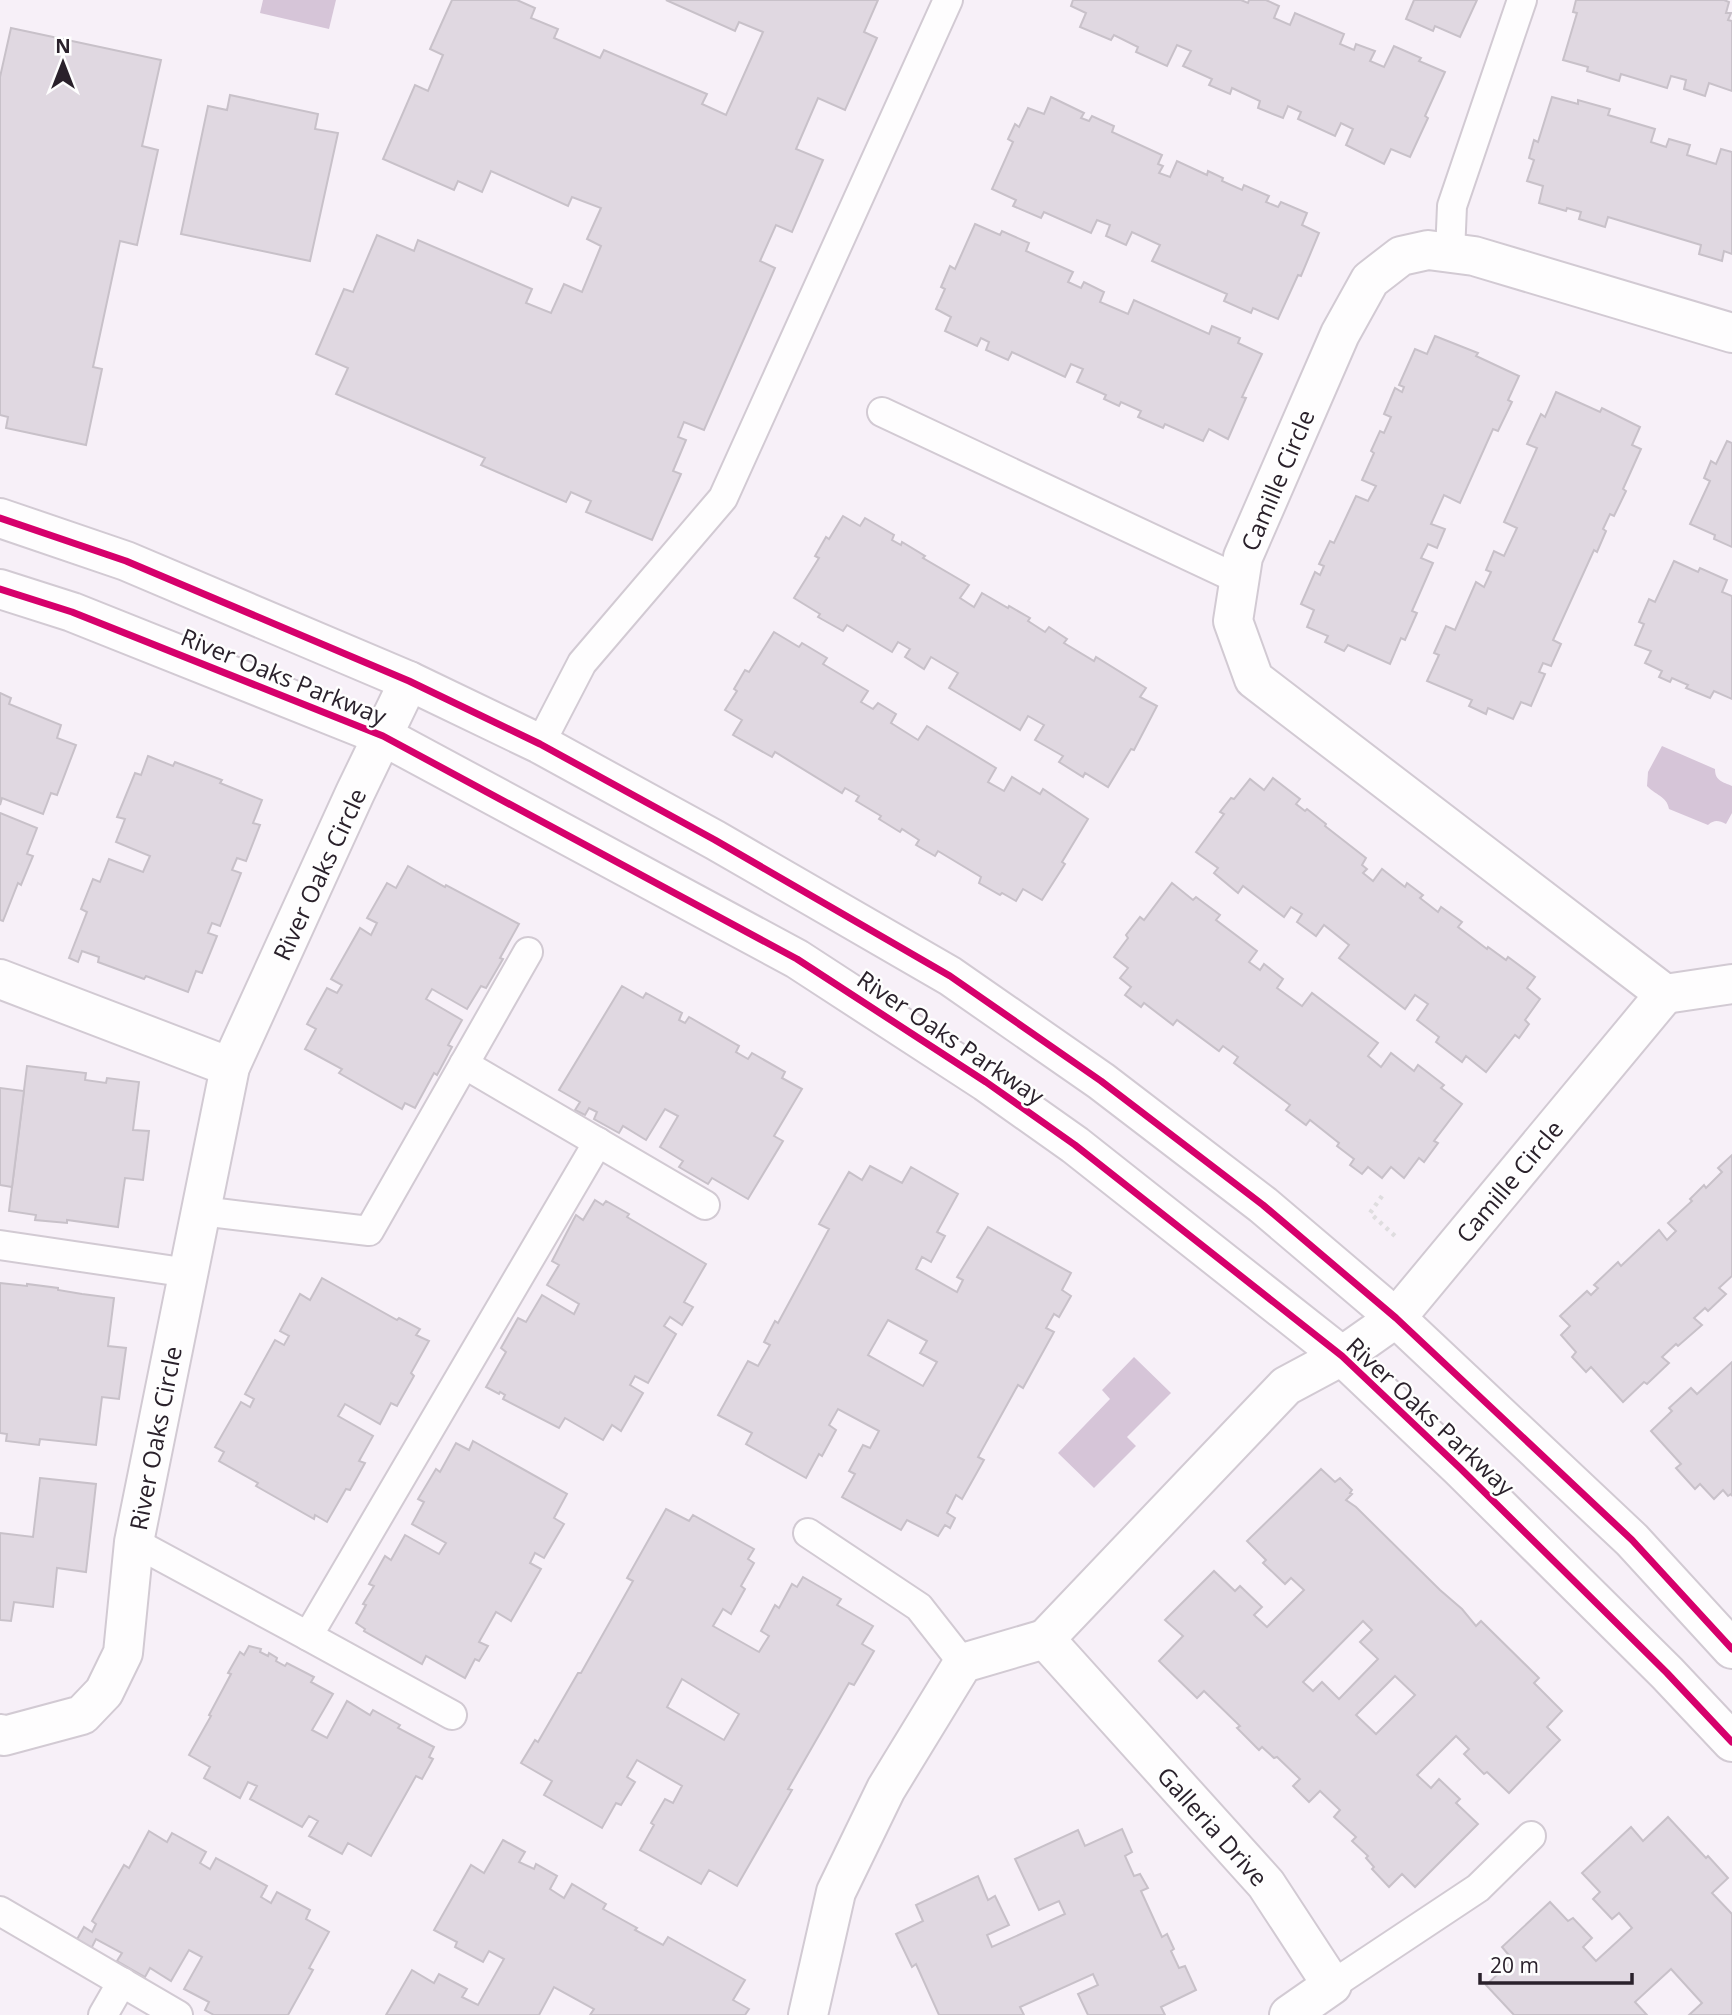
<svg xmlns="http://www.w3.org/2000/svg" width="1732" height="2015" font-family="'Open Sans',sans-serif">
<style>
.water{fill:#d6c5d8}
.building{fill:#e0d8e1;stroke:#c8c1c9;stroke-width:2;fill-rule:evenodd}
.lines{fill:none;stroke-linecap:round;stroke-linejoin:round}
.service-casing{stroke:#d2cad3;stroke-width:32}
.minor-casing{stroke:#d2cad3;stroke-width:42}
.tertiary-casing{stroke:#d2cad3;stroke-width:42}
.path{stroke:#dfdddf;stroke-width:4.5;stroke-dasharray:3.5 5;stroke-linecap:butt}
.service{stroke:#fefdfe;stroke-width:28}
.minor{stroke:#fefdfe;stroke-width:38}
.tertiary{stroke:#fefdfe;stroke-width:38}
.cycleway-casing{stroke:#fefefe;stroke-width:11}
.cycleway{stroke:#d6006c;stroke-width:7}
.labels{text-anchor:middle;dominant-baseline:central;stroke-width:5;stroke-linejoin:round;paint-order:stroke}
.street-label{font-size:24px;fill:#2a212b;stroke:#fefefe}
</style>
<rect width="100%" height="100%" fill="#f7f0f8"/>
<g class="water">
<polygon points="263,0 336,0 329,29 260,13"/>
<path d="M1662,746L1715,769C1715,781 1723,782 1732,786V813L1726,824C1719,821 1715,819 1708,825L1669,809C1667,796 1655,795 1647,786L1648,772Z"/>
<polygon points="1134,1357 1171,1393 1127,1437 1136,1446 1094,1488 1058,1453 1110,1399 1102,1390"/>
</g>
<g class="building">
<polygon points="452,0 517,0 535,8 531,18 558,29 554,38 600,58 604,50 707,94 702,104 726,115 763,32 739,22 735,31 666,0 878,0 864,32 877,38 845,110 818,98 796,149 823,160 792,232 776,225 760,261 775,268 704,430 684,422 678,437 686,440 673,471 681,474 652,540 586,512 591,501 571,492 566,502 481,465 485,458 336,394 348,368 316,354 344,289 353,292 377,235 414,251 418,240 532,289 526,303 551,313 564,284 582,292 601,246 587,239 601,208 572,197 568,206 491,171 482,192 458,181 454,190 383,159 415,85 428,91 443,55 430,49"/>
<polygon points="1073,0 1241,0 1248,3 1249,0 1266,0 1279,6 1274,18 1290,25 1295,13 1344,34 1340,44 1354,50 1356,44 1375,51 1370,61 1384,67 1394,46 1421,58 1419,61 1445,72 1425,116 1428,118 1410,157 1391,149 1384,164 1346,145 1353,129 1341,123 1335,136 1298,119 1301,112 1288,106 1283,118 1258,108 1260,101 1232,88 1230,94 1209,85 1212,79 1183,66 1191,51 1177,45 1167,66 1136,52 1138,47 1114,35 1111,40 1080,27 1086,13 1071,6"/>
<polygon points="1414,0 1477,0 1460,37 1435,26 1433,31 1406,19"/>
<polygon points="1576,0 1724,0 1729,2 1726,13 1731,13 1728,20 1732,21 1732,91 1709,83 1705,96 1684,89 1686,80 1671,76 1667,88 1621,74 1619,81 1587,71 1588,67 1563,60 1577,13 1573,12"/>
<polygon points="11,28 161,60 142,146 158,150 137,245 120,241 93,367 102,369 86,445 6,428 8,417 0,415 0,77"/>
<polygon points="230,95 318,114 315,129 338,133 310,261 181,234 208,106 227,110"/>
<polygon points="1051,97 1084,113 1081,118 1089,121 1092,116 1114,126 1112,132 1162,155 1158,164 1163,166 1159,173 1170,177 1177,161 1207,175 1208,171 1223,178 1222,181 1242,190 1244,185 1269,196 1266,202 1278,207 1281,202 1307,213 1302,225 1319,233 1301,276 1298,275 1278,319 1253,308 1251,313 1224,301 1227,294 1152,261 1160,245 1132,232 1126,245 1106,236 1110,225 1097,220 1091,233 1044,212 1041,218 1013,206 1016,200 992,189 1013,142 1008,139 1015,124 1019,127 1028,108 1044,114"/>
<polygon points="1552,97 1578,104 1578,100 1610,109 1608,115 1655,129 1651,142 1666,147 1669,139 1690,145 1687,155 1716,164 1721,149 1732,152 1732,254 1724,251 1722,261 1699,254 1701,245 1608,217 1605,227 1579,219 1581,212 1567,208 1566,211 1539,203 1543,186 1527,181 1534,160 1529,158 1534,140 1538,142"/>
<polygon points="975,224 1000,235 1002,231 1029,243 1026,251 1073,272 1068,282 1081,288 1084,282 1104,292 1100,302 1128,314 1134,300 1209,334 1212,326 1240,338 1238,343 1262,354 1242,397 1246,398 1228,439 1209,429 1203,441 1165,424 1163,428 1138,417 1141,411 1121,402 1119,406 1104,399 1106,395 1077,382 1083,369 1071,364 1065,377 1012,352 1008,360 986,350 989,342 981,338 977,346 945,331 951,317 936,309 945,289 941,287 950,266 955,269"/>
<polygon points="1435,336 1478,353 1476,356 1519,376 1508,400 1512,402 1498,431 1493,429 1460,503 1444,495 1431,524 1445,529 1437,548 1428,544 1421,558 1433,563 1412,611 1417,613 1405,640 1401,638 1390,664 1348,645 1344,651 1325,642 1328,636 1307,627 1314,610 1301,604 1315,572 1320,575 1324,566 1319,564 1330,541 1334,543 1356,496 1368,501 1376,486 1362,480 1374,453 1371,451 1380,431 1384,433 1391,417 1384,414 1395,388 1402,392 1404,387 1399,385 1415,349 1427,354"/>
<polygon points="1556,392 1600,412 1602,408 1640,427 1632,445 1641,449 1623,489 1626,491 1614,516 1610,514 1603,529 1606,531 1597,552 1594,550 1553,640 1561,644 1551,666 1543,663 1539,672 1545,674 1531,706 1521,702 1513,719 1488,708 1486,714 1469,706 1472,700 1427,681 1439,655 1434,653 1446,626 1455,630 1476,582 1484,587 1491,572 1486,570 1494,551 1504,556 1517,528 1504,522 1537,448 1527,444 1541,414 1545,417"/>
<polygon points="1727,441 1732,443 1732,547 1714,539 1715,535 1690,524 1710,481 1704,478 1711,461 1716,464"/>
<polygon points="843,516 860,526 865,518 894,535 892,540 901,545 902,542 925,556 923,558 969,585 960,598 974,607 982,593 1008,608 1009,606 1030,618 1028,621 1045,632 1049,627 1067,639 1064,643 1094,661 1096,657 1146,688 1140,697 1157,706 1134,750 1131,749 1108,787 1085,773 1083,777 1059,762 1063,756 1035,740 1044,725 1028,716 1020,730 949,688 958,673 931,657 924,669 905,657 910,649 898,642 892,652 847,625 843,631 818,617 820,614 794,598 819,558 815,556 826,537 829,539"/>
<polygon points="1674,561 1698,572 1700,568 1727,580 1722,592 1732,596 1732,699 1714,691 1710,698 1686,688 1688,685 1672,678 1670,682 1659,677 1662,671 1645,663 1651,651 1635,645 1644,624 1639,622 1649,599 1655,602"/>
<polygon points="774,632 799,647 802,643 827,658 823,664 868,691 861,702 873,709 878,703 896,714 891,723 918,740 927,726 996,768 988,782 1004,791 1012,777 1040,794 1043,789 1088,819 1062,862 1065,864 1042,900 1023,889 1016,901 1002,893 1000,895 979,883 981,877 938,851 935,856 916,845 919,840 902,829 900,832 879,819 881,816 856,801 859,796 845,788 842,793 775,752 772,757 733,735 742,720 725,710 737,691 734,689 745,670 749,672"/>
<polygon points="0,693 11,698 9,704 61,725 57,738 76,745 57,795 51,793 43,814 2,798 0,805"/>
<polygon points="148,756 173,766 175,762 222,780 220,783 262,800 253,823 260,825 246,861 237,858 232,870 241,873 220,926 212,923 208,933 217,936 202,973 196,971 188,992 146,976 144,979 98,962 99,957 82,951 78,962 69,958 87,912 81,909 93,879 100,882 109,859 143,872 150,856 116,842 125,819 117,817 135,773 141,775"/>
<polygon points="1273,778 1300,799 1296,804 1305,811 1307,809 1326,824 1325,826 1366,858 1362,865 1367,869 1363,873 1373,881 1382,869 1405,887 1407,883 1423,895 1420,898 1438,912 1441,907 1462,922 1458,927 1487,949 1488,947 1506,960 1508,957 1535,977 1527,988 1540,999 1525,1020 1529,1024 1519,1038 1515,1035 1486,1072 1466,1056 1462,1062 1436,1042 1439,1037 1417,1020 1428,1004 1415,995 1405,1009 1339,958 1349,945 1324,925 1316,936 1297,922 1302,914 1291,907 1284,917 1243,886 1238,893 1214,873 1218,868 1196,852 1224,814 1220,812 1231,798 1234,799 1250,779 1264,790"/>
<polygon points="0,813 37,828 27,854 33,856 21,885 18,883 3,921 0,920"/>
<polygon points="408,866 445,887 446,885 519,924 500,958 503,959 486,988 481,986 467,1009 432,989 426,999 462,1020 448,1045 452,1047 437,1075 434,1073 415,1108 405,1103 402,1109 339,1073 342,1069 305,1049 316,1029 307,1024 327,988 337,993 342,985 331,979 360,928 371,935 377,923 367,918 387,883 396,888"/>
<polygon points="1172,883 1193,900 1196,897 1220,915 1216,920 1257,951 1249,962 1260,970 1264,964 1283,979 1277,988 1302,1006 1312,993 1378,1043 1368,1056 1381,1067 1391,1053 1414,1071 1418,1065 1444,1085 1441,1088 1462,1104 1434,1141 1438,1143 1424,1162 1419,1158 1404,1178 1391,1167 1382,1178 1368,1167 1362,1174 1350,1165 1354,1159 1337,1146 1339,1143 1310,1120 1306,1125 1286,1110 1290,1105 1234,1063 1238,1057 1223,1046 1219,1051 1177,1020 1173,1025 1144,1003 1141,1007 1125,995 1131,987 1120,978 1128,968 1114,957 1128,938 1126,935 1140,917 1144,920"/>
<polygon points="622,986 643,998 646,993 682,1013 679,1020 685,1023 689,1017 739,1046 736,1052 748,1059 752,1053 785,1072 782,1078 802,1089 774,1136 783,1141 748,1199 712,1178 708,1184 679,1167 683,1161 660,1147 678,1116 665,1109 646,1140 623,1126 619,1133 594,1119 597,1112 589,1108 585,1115 575,1110 580,1102 559,1090"/>
<polygon points="27,1066 86,1073 85,1080 106,1083 107,1078 139,1082 133,1130 149,1131 143,1180 125,1178 118,1227 67,1220 67,1223 35,1220 36,1215 9,1211"/>
<polygon points="0,1088 24,1091 12,1187 0,1185"/>
<polygon points="1732,1155 1732,1276 1719,1288 1726,1294 1708,1311 1705,1308 1694,1318 1702,1325 1678,1346 1676,1344 1662,1357 1669,1363 1647,1384 1644,1382 1623,1402 1591,1367 1586,1372 1572,1357 1576,1352 1561,1335 1570,1326 1560,1316 1587,1291 1591,1295 1598,1288 1594,1285 1618,1262 1621,1266 1659,1230 1667,1240 1676,1231 1668,1223 1692,1201 1690,1199 1704,1185 1706,1188 1722,1172 1718,1168"/>
<path d="M870,1166L902,1183L911,1167L958,1194L937,1232L945,1236L931,1262L922,1257L916,1269L957,1292L963,1280L957,1277L988,1227L1071,1273L1062,1290L1071,1296L1059,1317L1054,1314L1046,1328L1054,1332L1023,1388L1018,1385L978,1457L984,1460L962,1499L956,1495L947,1513L955,1518L950,1528L945,1525L938,1536L907,1520L901,1530L842,1497L855,1474L849,1471L863,1445L870,1448L879,1431L838,1409L829,1425L836,1430L822,1456L819,1454L806,1478L746,1444L752,1433L718,1415L748,1361L758,1366L770,1345L764,1342L775,1321L778,1323L829,1229L819,1224L849,1172L862,1180ZM888,1320L927,1341L920,1353L937,1362L923,1386L868,1355Z"/>
<polygon points="595,1200 603,1205 606,1201 629,1214 627,1217 706,1264 684,1302 693,1307 682,1325 670,1317 664,1326 676,1334 648,1383 635,1376 630,1385 643,1393 621,1431 612,1425 603,1440 565,1418 559,1428 503,1399 505,1395 500,1392 499,1394 486,1387 506,1352 501,1348 518,1318 526,1322 542,1295 574,1314 579,1304 547,1285 559,1265 552,1261 566,1234 576,1215 583,1220"/>
<polygon points="322,1278 397,1320 399,1318 420,1329 416,1335 429,1341 411,1373 414,1376 397,1406 391,1403 380,1424 345,1404 338,1416 373,1436 359,1461 365,1463 350,1490 346,1489 327,1522 315,1515 314,1519 256,1486 258,1483 219,1461 224,1452 215,1447 241,1402 250,1407 254,1399 245,1394 275,1340 284,1345 289,1336 280,1331 300,1294 310,1300"/>
<polygon points="0,1283 27,1286 27,1284 58,1288 58,1290 82,1294 114,1298 108,1346 126,1348 119,1399 102,1397 96,1445 40,1439 39,1445 6,1441 7,1434 0,1433"/>
<polygon points="1732,1362 1732,1496 1731,1494 1728,1496 1723,1490 1714,1499 1700,1484 1695,1489 1676,1468 1681,1464 1651,1431 1672,1411 1669,1408 1691,1388 1697,1394"/>
<polygon points="473,1441 567,1494 554,1518 564,1524 544,1558 535,1553 530,1563 541,1569 511,1621 496,1612 479,1642 488,1646 479,1661 475,1659 465,1678 426,1656 422,1664 364,1631 365,1629 356,1623 366,1605 363,1604 374,1586 369,1584 385,1556 391,1560 405,1535 439,1554 446,1543 412,1524 424,1502 418,1499 436,1469 440,1472 456,1443 469,1450"/>
<path d="M1321,1469L1335,1482L1340,1478L1352,1490L1350,1493L1352,1494L1346,1500L1356,1507L1440,1590L1462,1609L1476,1626L1481,1621L1539,1678L1534,1683L1562,1711L1547,1727L1560,1740L1509,1793L1487,1772L1484,1774L1464,1754L1469,1749L1456,1736L1417,1775L1431,1788L1439,1779L1460,1799L1456,1803L1478,1824L1415,1887L1402,1874L1389,1887L1372,1869L1374,1867L1366,1858L1368,1856L1352,1841L1356,1837L1334,1817L1340,1810L1320,1791L1309,1802L1293,1786L1300,1779L1277,1757L1274,1758L1262,1747L1259,1750L1237,1728L1240,1726L1204,1691L1197,1698L1159,1661L1183,1636L1165,1620L1214,1571L1235,1591L1240,1586L1262,1607L1254,1615L1267,1627L1304,1590L1291,1578L1285,1584L1263,1563L1266,1560L1247,1541ZM1363,1621L1372,1630L1360,1642L1378,1659L1339,1699L1322,1682L1313,1691L1303,1682ZM1395,1676L1415,1695L1376,1734L1356,1715Z"/>
<polygon points="40,1478 96,1484 86,1572 57,1568 53,1607 14,1602 11,1621 0,1620 0,1533 33,1537"/>
<path d="M666,1509L689,1521L693,1515L754,1549L748,1559L754,1563L741,1586L745,1589L731,1614L723,1609L713,1626L759,1652L769,1636L761,1631L775,1605L779,1608L792,1584L797,1587L803,1577L841,1599L837,1605L873,1626L862,1644L874,1651L854,1685L849,1683L788,1789L792,1790L737,1886L709,1870L701,1884L640,1850L654,1825L651,1823L665,1799L673,1803L682,1786L637,1760L627,1777L635,1782L621,1805L616,1803L602,1828L544,1795L552,1781L521,1763L535,1740L538,1742L578,1673H581L633,1581L627,1578ZM682,1679L739,1714L724,1740L667,1707Z"/>
<polygon points="249,1646 261,1649 260,1652 268,1656 269,1653 277,1658 276,1661 285,1666 287,1663 314,1677 311,1682 333,1694 312,1730 327,1738 347,1701 370,1715 373,1710 400,1725 398,1728 434,1747 429,1757 433,1759 422,1779 416,1776 371,1856 348,1843 342,1854 309,1836 318,1821 309,1816 302,1827 250,1799 257,1786 248,1782 240,1798 204,1778 210,1767 189,1755 211,1716 209,1715 231,1674 228,1673 240,1652 244,1655"/>
<polygon points="1668,1817 1706,1858 1708,1856 1728,1878 1712,1893 1732,1914 1732,2015 1689,2015 1702,2003 1671,1969 1635,2002 1647,2015 1514,2015 1486,1985 1513,1960 1502,1947 1550,1902 1568,1921 1573,1918 1592,1938 1583,1947 1596,1961 1632,1928 1619,1913 1612,1919 1593,1899 1600,1892 1582,1873 1631,1827 1643,1841"/>
<polygon points="1122,1829 1132,1852 1125,1856 1134,1876 1140,1874 1148,1888 1141,1891 1162,1937 1167,1934 1174,1949 1171,1951 1179,1968 1185,1966 1196,1990 1161,2007 1165,2015 1088,2015 1078,1994 1098,1985 1093,1974 1020,2007 1024,2015 939,2015 916,1964 912,1967 896,1934 923,1921 916,1905 978,1876 988,1900 995,1896 1009,1925 987,1935 992,1947 1065,1914 1059,1901 1039,1910 1015,1859 1078,1830 1085,1846"/>
<polygon points="149,1831 167,1842 172,1833 206,1852 200,1863 210,1869 216,1858 267,1886 261,1897 271,1903 277,1892 310,1910 306,1919 329,1932 309,1968 313,1970 288,2015 214,2015 205,2010 209,2002 184,1989 202,1957 189,1950 171,1981 150,1968 145,1977 117,1961 122,1953 96,1939 91,1949 76,1941 84,1927 92,1932 96,1924 92,1921 124,1865 129,1868"/>
<polygon points="503,1840 525,1852 519,1862 534,1869 536,1864 557,1876 550,1889 564,1898 572,1884 606,1904 603,1909 637,1928 635,1930 663,1945 668,1937 745,1980 733,2000 749,2009 745,2015 590,2015 594,2009 554,1987 539,2015 386,2015 412,1970 434,1983 439,1974 467,1989 462,1997 478,2005 504,1959 489,1951 483,1962 455,1947 457,1942 434,1930 471,1865 484,1873"/>
</g>
<g class="lines">
<defs>
<g id="service">
<polyline points="1450,253 1452,206 1522,0"/>
<polyline points="882,412 1240,580"/>
<polyline points="540,744 582,663 723,498 948,0"/>
<polyline points="464,1064 705,1205"/>
<polyline points="201,1211 369,1231 528,952"/>
<polyline points="0,1245 189,1273"/>
<polyline points="808,1533 919,1607 963,1663"/>
<polyline points="134,1542 308,1636 598,1142"/>
<polyline points="308,1636 452,1715"/>
<polyline points="0,1911 178,2015"/>
<polyline points="1332,1985 1478,1888 1531,1836"/>
<polyline points="103,2015 122,1982"/>
</g>
<g id="minor">
<polyline points="1732,333 1474,256 1428,250 1401,256 1370,280 1340,334 1243,557 1233,621 1254,679 1665,994 1732,984"/>
<polyline points="0,979 230,1067"/>
<polyline points="1045,1639 1286,1386 1342,1356 1396,1318 1665,994"/>
<polyline points="0,1734 4,1736 82,1715 104,1692 123,1653 134,1542 230,1067 355,793 409,681"/>
<polyline points="808,2015 836,1892 886,1789 963,1663 1045,1639 1266,1884 1332,1985 1289,2015"/>
</g>
<g id="tertiary">
<polyline points="0,518 126,561 409,681 540,744 715,840 950,976 1101,1081 1263,1205 1396,1318 1632,1540 1732,1649"/>
<polyline points="0,589 72,612 383,736 797,959 986,1082 1075,1145 1342,1356 1460,1468 1667,1673 1732,1742"/>
</g>
</defs>
<use href="#service" class="service-casing"/>
<use href="#minor" class="minor-casing"/>
<use href="#tertiary" class="tertiary-casing"/>
<polyline class="path" points="1382,1196 1370,1213 1395,1236"/>
<use href="#service" class="service"/>
<use href="#minor" class="minor"/>
<use href="#tertiary" class="tertiary"/>
<defs>
<g id="cycleway">
<polyline points="0,518 126,561 409,681 540,744 715,840 950,976 1101,1081 1263,1205 1396,1318 1632,1540 1732,1649"/>
<polyline points="0,589 72,612 383,736 797,959 986,1082 1075,1145 1342,1356 1460,1468 1667,1673 1732,1742"/>
</g>
</defs>
<use href="#cycleway" class="cycleway-casing"/>
<use href="#cycleway" class="cycleway"/>
</g>
<g class="labels">
<g class="street-label">
<text transform="translate(1277 480) rotate(-67)">Camille Circle</text>
<text transform="translate(284 676) rotate(22)">River Oaks Parkway</text>
<text transform="translate(319 874) rotate(-65)">River Oaks Circle</text>
<text transform="translate(951 1037) rotate(34)">River Oaks Parkway</text>
<text transform="translate(1509 1181) rotate(-50)">Camille Circle</text>
<text transform="translate(1431 1416) rotate(43)">River Oaks Parkway</text>
<text transform="translate(155 1438) rotate(-79)">River Oaks Circle</text>
<text transform="translate(1213 1826) rotate(48)">Galleria Drive</text>
</g>
</g>
<g transform="translate(63 63)" stroke="#fefefe" stroke-width="5" paint-order="stroke">
<path d="M0-5L12 26L0 18L-12 26Z" fill="#2a212b"/>
<text y="-10" font-size="19" font-weight="bold" text-anchor="middle" fill="#2a212b">N</text>
</g>
<path d="M1480 1973v10h152v-10" fill="none" stroke="#2a212b" stroke-width="3.5"/>
<text x="1490" y="1973" font-size="21" fill="#2a212b" stroke="#fefefe" stroke-width="5" paint-order="stroke">20 m</text>
</svg>
